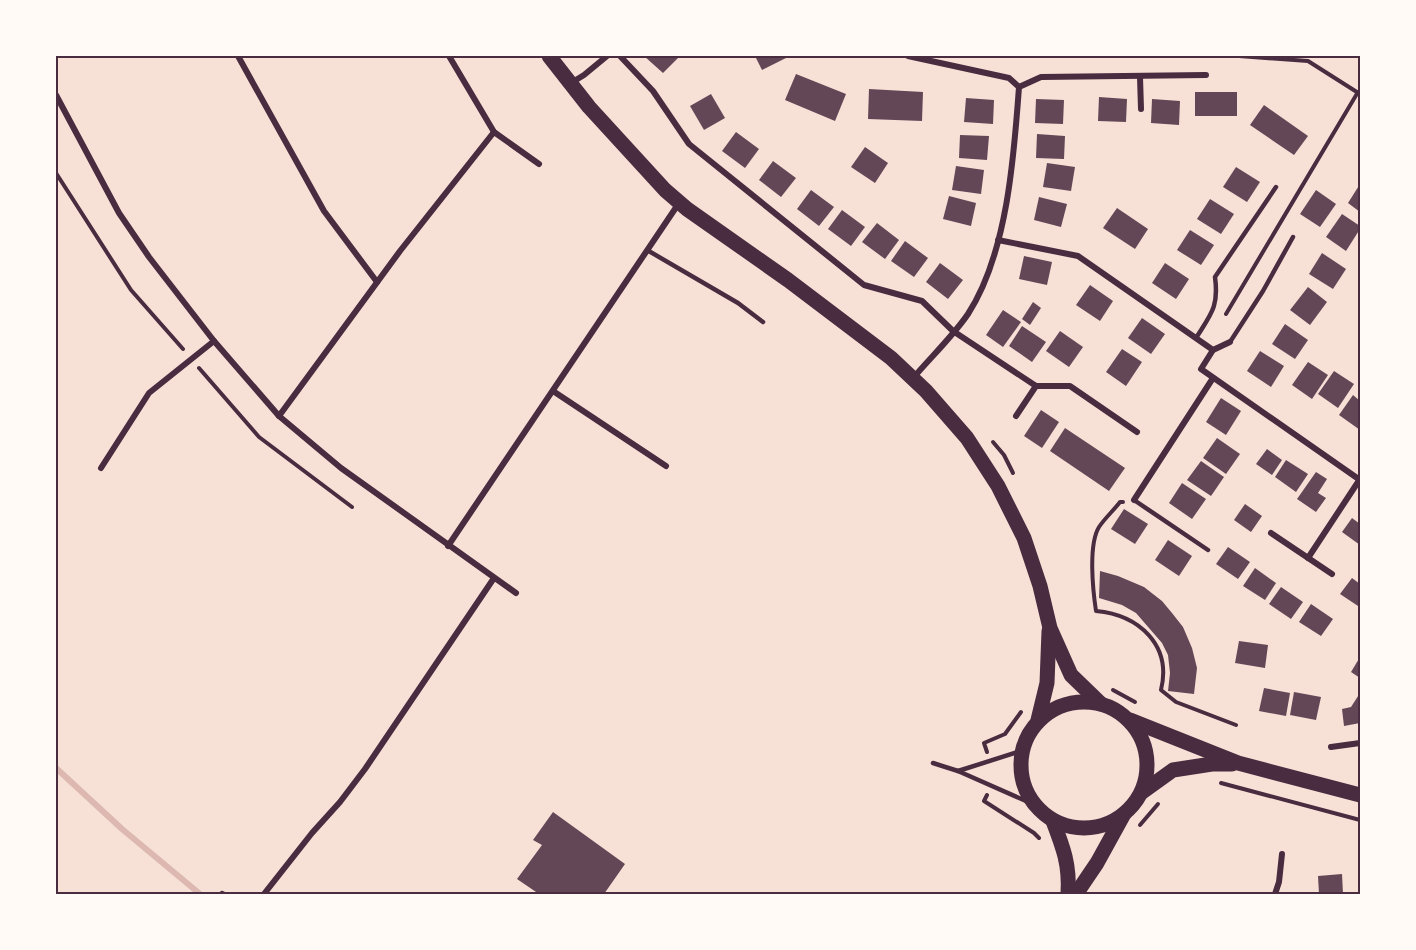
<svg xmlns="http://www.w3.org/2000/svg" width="1416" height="950" font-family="Montserrat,sans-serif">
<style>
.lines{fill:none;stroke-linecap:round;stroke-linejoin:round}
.stream{stroke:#dcb8b0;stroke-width:6}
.building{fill:#644757}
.path{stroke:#4a2c40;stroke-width:4}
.service{stroke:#4a2c40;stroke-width:4.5}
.minor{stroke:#4a2c40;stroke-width:6}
.primary{stroke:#4a2c40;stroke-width:15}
.neatline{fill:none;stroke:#4a2c40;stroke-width:2}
</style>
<rect width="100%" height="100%" fill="#f7e1d7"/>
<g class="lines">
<polyline class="stream" points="56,768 122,829 200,894"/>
</g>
<g class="building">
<polygon points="644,56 680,56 663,73"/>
<polygon points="755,56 790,56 762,70"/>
<polygon points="796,74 846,94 835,121 785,100"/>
<polygon points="869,89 923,92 922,121 868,119"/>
<rect x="1195" y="92" width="42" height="24"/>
<polygon points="711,94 725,118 704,130 690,106"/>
<polygon points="1099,97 1127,99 1126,122 1098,121"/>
<polygon points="966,98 994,100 993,124 964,122"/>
<polygon points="1036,99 1064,100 1063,124 1035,123"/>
<polygon points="1152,99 1180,101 1179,125 1151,123"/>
<polygon points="1264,105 1308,136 1294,155 1250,125"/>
<polygon points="736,132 759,149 745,168 722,151"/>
<polygon points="1037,134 1065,136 1064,159 1036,158"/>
<polygon points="960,135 989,136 987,160 959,158"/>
<polygon points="865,147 888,163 875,183 851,167"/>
<polygon points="773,161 796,178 781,197 759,180"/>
<polygon points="1047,163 1075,167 1071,191 1043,187"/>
<polygon points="956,166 984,170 981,194 952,190"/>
<polygon points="1236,167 1260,182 1247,202 1223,187"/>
<polygon points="1360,184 1360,212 1348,203"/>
<polygon points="811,190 834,207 819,226 797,209"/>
<polygon points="1316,190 1336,204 1320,227 1300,214"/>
<polygon points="949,196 976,203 971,226 943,219"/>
<polygon points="1039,197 1067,204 1061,227 1034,220"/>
<polygon points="1210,199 1234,214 1221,234 1197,219"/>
<polygon points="1117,208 1148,229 1135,249 1103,228"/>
<polygon points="842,210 865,227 851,246 828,229"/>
<polygon points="1342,214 1360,226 1360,229 1346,251 1326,237"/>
<polygon points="877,223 899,240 885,259 862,242"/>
<polygon points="1190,230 1214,245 1201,265 1177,250"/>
<polygon points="905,241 928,258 914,277 891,261"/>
<polygon points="1322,253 1346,269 1333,289 1309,274"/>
<polygon points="1024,256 1052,262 1047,285 1019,279"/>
<polygon points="940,263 963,280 948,299 926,282"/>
<polygon points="1165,263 1189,279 1176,299 1152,283"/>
<polygon points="1090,285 1113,301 1100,321 1076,305"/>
<polygon points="1308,287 1327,302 1310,325 1290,310"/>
<polygon points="1033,302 1041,308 1030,325 1022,319"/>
<polygon points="1003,310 1021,322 1003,347 986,335"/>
<polygon points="1142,318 1165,334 1151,354 1128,338"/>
<polygon points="1285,324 1308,340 1295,359 1272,344"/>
<polygon points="1022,326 1046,342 1032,362 1009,346"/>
<polygon points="1060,331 1083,347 1069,367 1046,351"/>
<polygon points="1122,349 1142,362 1126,386 1106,372"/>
<polygon points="1260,351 1284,366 1271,387 1247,371"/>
<polygon points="1308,362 1328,375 1312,399 1292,385"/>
<polygon points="1334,371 1354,384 1338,408 1318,394"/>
<polygon points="1353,395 1360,401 1360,430 1339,415"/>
<polygon points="1221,398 1241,411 1226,435 1206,422"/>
<polygon points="1041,410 1059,422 1042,448 1024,436"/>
<polygon points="1065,428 1125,468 1109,491 1050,451"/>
<polygon points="1217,438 1240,454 1226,474 1203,458"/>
<polygon points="1267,449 1282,460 1272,475 1256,464"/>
<polygon points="1286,460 1308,474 1296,492 1275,477"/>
<polygon points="1201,461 1224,477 1211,496 1187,480"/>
<polygon points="1316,472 1327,479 1318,493 1326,498 1316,512 1297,499"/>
<polygon points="1182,483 1206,499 1192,519 1169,503"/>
<polygon points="1245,504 1262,516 1251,532 1234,520"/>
<polygon points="1124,509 1148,524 1135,544 1111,529"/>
<polygon points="1352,518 1360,524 1360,545 1342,532"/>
<polygon points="1168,540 1192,556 1179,576 1155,560"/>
<polygon points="1228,547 1250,562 1238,579 1216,564"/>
<polygon points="1255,568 1276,583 1265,600 1243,586"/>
<polygon points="1100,571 1118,576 1144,587 1162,601 1172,613 1183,627 1192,648 1197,668 1194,694 1168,691 1170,673 1168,655 1162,643 1136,613 1122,605 1099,598"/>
<polygon points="1352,578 1360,584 1360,603 1358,606 1340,594"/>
<polygon points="1281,587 1303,602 1291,619 1269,604"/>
<polygon points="1311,604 1333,619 1321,636 1299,622"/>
<polygon points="1239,641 1268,645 1265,668 1235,663"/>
<polygon points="1360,657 1360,678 1351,672"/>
<polygon points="1264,688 1290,693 1286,716 1259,711"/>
<polygon points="1294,692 1321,697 1316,720 1290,715"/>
<polygon points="1360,693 1360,723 1344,726 1342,709 1351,707"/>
<polygon points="553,812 625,864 604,894 539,894 517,879 542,845 533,840"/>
<polygon points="1342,874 1343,894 1319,894 1318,876"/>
</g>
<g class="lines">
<g class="path">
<polyline points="1239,56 1308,61 1360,94"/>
<polyline points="56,173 131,290 183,349"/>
<polyline points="1226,314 1358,92"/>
<polyline points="199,368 259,437 352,507"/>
<polyline points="993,442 1004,455 1013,473"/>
<path d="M1123,502H1120C1114,510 1105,518 1099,527C1088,545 1093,591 1096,611C1139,615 1172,645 1161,690L1176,702L1236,725"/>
<polyline points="1113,690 1135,702"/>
<polyline points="987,752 984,743 1005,734 1021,712"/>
<polyline points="1221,783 1360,820"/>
<polyline points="987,795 984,801 1034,833 1039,838"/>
<polyline points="1140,825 1158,804"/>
</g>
<g class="service">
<polyline points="647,250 738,303 763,322"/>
<path d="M1196,338C1211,314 1219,307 1215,277L1276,187"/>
<polyline points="1230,342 1263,291 1293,237"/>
<polyline points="1134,500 1208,550"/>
<polyline points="933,763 958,771 1035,805"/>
<polyline points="958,771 1021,751"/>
<polyline points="222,893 224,894"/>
</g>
<g class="minor">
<polyline points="238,56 324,211 377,282"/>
<polyline points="449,56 494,132 539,164"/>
<polyline points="620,56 653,91 689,144 864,285 922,301 953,331 1036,386 1070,386 1137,432"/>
<path d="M908,56L1009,78L1019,87C1014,157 1007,254 968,314C953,336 931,357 914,377"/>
<polyline points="1140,77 1141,109"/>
<polyline points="571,83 584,75 607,56"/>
<polyline points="1019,87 1041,77 1206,75"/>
<polyline points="56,95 119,213 149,257 214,341 279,416 341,468 516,593"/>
<polyline points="998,240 1078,256 1213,350"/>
<polyline points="1230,342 1213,350 1201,369 1360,480"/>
<polyline points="553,391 666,466"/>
<polyline points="279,416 400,251 494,132"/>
<polyline points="1016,416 1036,386"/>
<polyline points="101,468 149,393 214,341"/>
<polyline points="1134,500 1213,378"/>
<polyline points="1271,533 1332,574"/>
<polyline points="448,546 679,203"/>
<polyline points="1308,558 1360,479"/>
<polyline points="1331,747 1360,743"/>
<polyline points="264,894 312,833 340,802 365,769 494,578"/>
<polyline points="1275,894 1279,882 1282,854"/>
</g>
<g class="primary">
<polyline points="549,56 589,107 665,190 687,209 788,280 891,358 926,391 967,438 998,486 1024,538 1040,586 1050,628 1071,675 1101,704"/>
<circle cx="1084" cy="765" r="63"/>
<polyline points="1038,720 1047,683 1049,631"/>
<polyline points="1130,720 1238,763 1360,795"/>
<polyline points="1141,793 1173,770 1212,764 1232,764"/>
<path d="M1053,821C1063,847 1070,865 1068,894"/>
<polyline points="1076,894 1097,863 1124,814"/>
</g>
</g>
<rect width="1416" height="950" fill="none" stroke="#fffaf5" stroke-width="114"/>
<rect x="57" y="57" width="1302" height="836" class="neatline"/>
</svg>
